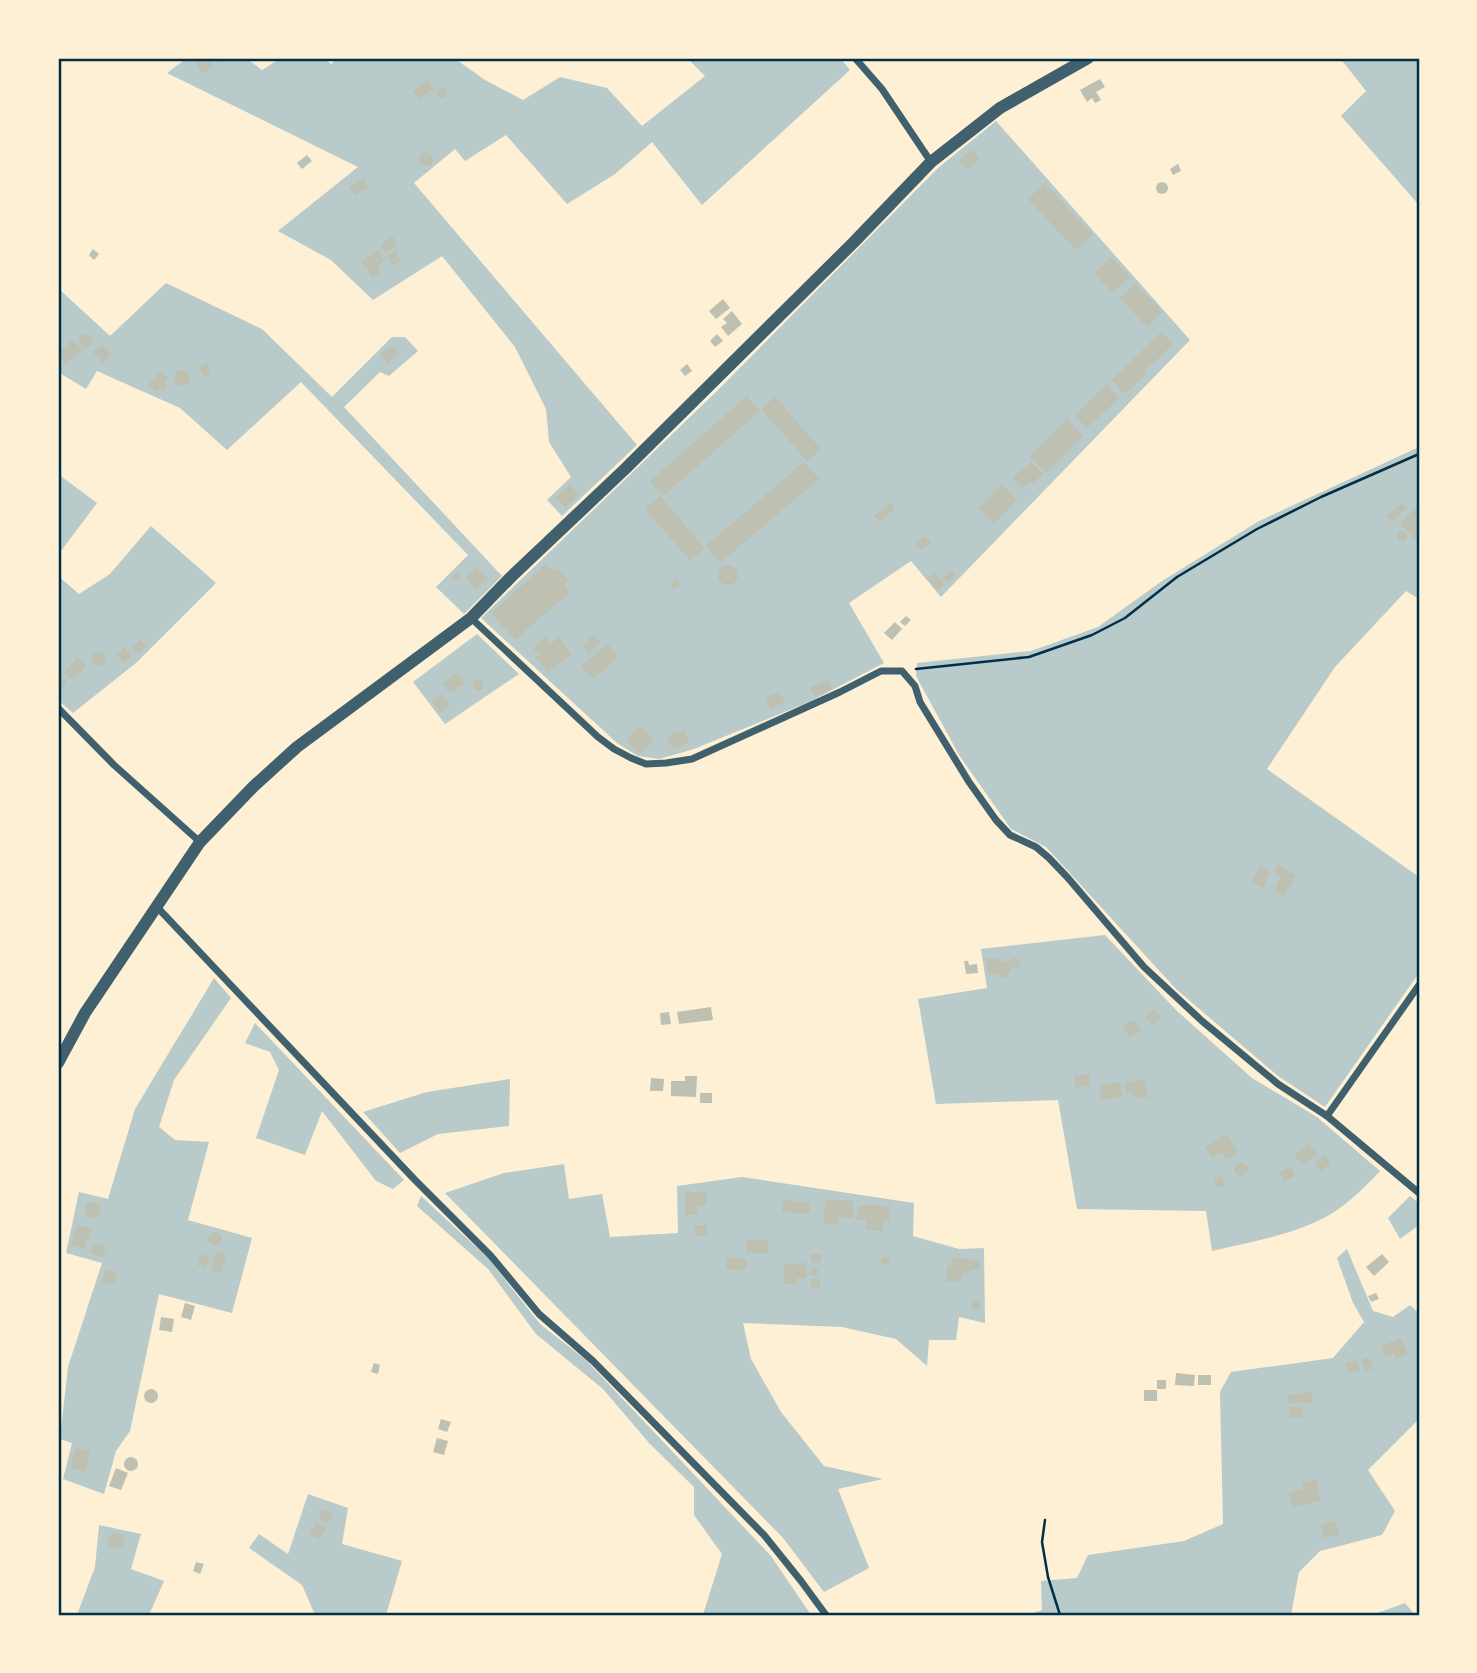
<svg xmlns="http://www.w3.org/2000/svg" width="1477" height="1673" font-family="'Source Serif 4',serif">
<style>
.green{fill:#b9caca}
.building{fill:#bec0b2}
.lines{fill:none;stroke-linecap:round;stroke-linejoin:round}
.path{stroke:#003049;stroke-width:2.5}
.minor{stroke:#3f606c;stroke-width:7}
.tertiary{stroke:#3f606c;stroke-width:12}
.neatline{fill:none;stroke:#003049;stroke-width:2.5}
</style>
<rect width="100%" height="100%" fill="#fdf0d5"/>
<g class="green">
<polygon points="187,58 246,58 262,70 281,58 324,58 331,64 339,58 454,58 485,80 523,100 560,77 607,88 642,126 705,76 687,58 840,58 850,70 702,205 652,142 615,174 567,204 506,135 465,161 455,149 414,183 637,445 562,516 547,500 571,477 549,442 546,409 515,347 442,256 373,300 331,260 278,231 358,167 167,73"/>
<polygon points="1340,58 1419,58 1419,205 1341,116 1366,91"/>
<polygon points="996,121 1190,340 941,597 911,561 849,603 884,663 809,702 694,749 659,759 638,756 617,743 481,618 717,391 938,168"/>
<polygon points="166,283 262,329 332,397 392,337 405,337 418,351 389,376 380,372 344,407 502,576 464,614 436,587 468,555 301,382 227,450 180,408 97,371 86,389 58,372 58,288 110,336"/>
<polygon points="1419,447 1419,599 1406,591 1335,667 1267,769 1419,877 1419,973 1325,1107 1278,1076 1176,989 1046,847 1011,829 959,755 916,676 917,663 1031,651 1098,627 1162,581 1259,521"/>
<polygon points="58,474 97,503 58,555"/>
<polygon points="151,526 216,583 136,663 73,713 58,700 58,576 79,594 110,574"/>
<polygon points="477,634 519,674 445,724 413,682"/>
<path d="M1105,935L1176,1010L1252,1078L1317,1117L1380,1171C1366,1186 1349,1203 1331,1214C1295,1235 1252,1241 1212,1251L1206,1211L1077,1209L1058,1100L936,1104L918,999L987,988L981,949Z"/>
<polygon points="214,978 231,998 174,1080 159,1127 175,1140 209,1142 188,1220 252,1238 232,1313 159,1294 130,1431 116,1451 104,1494 63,1479 72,1443 60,1439 68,1367 102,1263 66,1253 79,1192 108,1199 135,1109"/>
<polygon points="255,1023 404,1180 393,1189 376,1181 322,1111 305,1155 256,1138 279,1070 270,1052 245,1043"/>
<polygon points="510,1079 509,1126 438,1134 400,1153 363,1112 427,1092"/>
<polygon points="564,1164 569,1199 602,1194 610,1237 678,1233 677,1186 742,1177 914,1203 913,1236 959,1249 984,1248 985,1323 959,1317 956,1340 929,1340 927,1366 896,1339 842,1327 743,1323 751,1359 781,1412 824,1466 883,1479 838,1489 869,1568 824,1592 783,1538 445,1193 504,1173"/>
<polygon points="421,1196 488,1258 540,1324 586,1360 771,1556 811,1615 703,1615 722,1554 694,1515 694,1487 650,1444 603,1389 536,1334 488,1269 417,1206"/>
<polygon points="1410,1196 1419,1203 1419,1225 1400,1239 1388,1218"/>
<polygon points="1347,1249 1373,1311 1393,1317 1410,1305 1419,1313 1419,1388 1417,1389 1417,1421 1368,1470 1395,1511 1382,1535 1320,1551 1299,1572 1291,1615 1027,1615 1042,1610 1041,1581 1077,1578 1088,1555 1184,1541 1223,1524 1220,1392 1231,1372 1333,1358 1364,1322 1353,1303 1337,1258"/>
<polygon points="308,1494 348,1508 342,1544 402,1561 386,1615 315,1615 302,1585 249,1548 259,1534 288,1554"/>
<polygon points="99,1525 141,1534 131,1569 164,1581 149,1615 77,1615 95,1567"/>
<polygon points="1405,1603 1415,1615 1372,1615"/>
</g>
<g class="building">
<polygon points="207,58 209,58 213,68 201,73 196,63"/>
<polygon points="214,58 225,58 222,63 219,63 215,62"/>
<polygon points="1100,79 1105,87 1096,92 1101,100 1095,103 1092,98 1087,102 1080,90"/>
<polygon points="427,80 434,88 419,100 413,91"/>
<circle cx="442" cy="93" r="5"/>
<polygon points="971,149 980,158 967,170 959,161"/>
<circle cx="426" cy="159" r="7"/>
<polygon points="307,155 312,161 302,169 297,163"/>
<polygon points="1178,164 1181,171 1173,175 1170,169"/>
<polygon points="363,178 369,188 355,196 349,187"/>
<circle cx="1162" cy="188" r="6"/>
<polygon points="1045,183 1093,235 1076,250 1028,199"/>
<polygon points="392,236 398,245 386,253 380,245"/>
<polygon points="93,249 99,254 94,260 89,255"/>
<polygon points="378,250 385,261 377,266 381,272 372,277 361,261"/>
<polygon points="396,251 401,261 392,265 387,255"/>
<polygon points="1111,257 1130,277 1113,293 1094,274"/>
<polygon points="1136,284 1163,312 1147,327 1120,298"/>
<polygon points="723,299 730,308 716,319 709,311"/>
<polygon points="732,311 742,324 728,336 721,327 727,323 723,319"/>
<polygon points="1161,332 1173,344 1145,371 1147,373 1125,394 1112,380"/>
<polygon points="717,334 723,341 715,347 710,341"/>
<circle cx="86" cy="341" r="7"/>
<polygon points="73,340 82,350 65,364 58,355 58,353"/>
<polygon points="102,345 111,355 102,363 93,352"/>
<polygon points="392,345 399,353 388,363 380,354"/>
<polygon points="206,363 212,372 205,377 199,368"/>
<polygon points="687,364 692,371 685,376 680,370"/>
<circle cx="182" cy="378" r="8"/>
<polygon points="160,371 168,377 164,382 167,385 163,391 160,388 157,392 148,385"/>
<polygon points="1107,384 1119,398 1087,428 1075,415"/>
<polygon points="747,396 760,411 663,496 650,481"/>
<polygon points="775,397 821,449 807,461 761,409"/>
<polygon points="1067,419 1083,436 1046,473 1030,457"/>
<polygon points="1031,461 1043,474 1032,484 1030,482 1023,488 1013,478"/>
<polygon points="804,462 819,479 720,563 706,546"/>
<polygon points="570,485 579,495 565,508 555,498"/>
<polygon points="1002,485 1017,500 994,523 979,508"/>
<polygon points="660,496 705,548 690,560 645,509"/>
<polygon points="890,502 895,508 880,522 874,516"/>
<polygon points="1402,503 1407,508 1391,522 1386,516"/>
<polygon points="1419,505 1419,536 1415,539 1400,523"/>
<circle cx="1402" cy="536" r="5"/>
<polygon points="925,536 931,543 922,551 916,544"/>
<polygon points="546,564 553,571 557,568 569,581 564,585 570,592 515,640 491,613"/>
<circle cx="728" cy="575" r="10"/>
<polygon points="477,568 488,579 476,589 466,578"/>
<polygon points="952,570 956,575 948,583 943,578"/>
<polygon points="934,572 945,585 938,591 927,578"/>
<polygon points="456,573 461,577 456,582 451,578"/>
<polygon points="676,579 680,585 674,589 670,584"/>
<polygon points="906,616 911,620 905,626 900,622"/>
<polygon points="895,622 902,629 892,640 884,633"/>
<polygon points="594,635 600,642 589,653 582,645"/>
<polygon points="546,637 551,644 559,637 572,654 548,673 535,658 539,655 533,648"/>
<polygon points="140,640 146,646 138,654 132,648"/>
<polygon points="608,644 618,658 592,679 581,666"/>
<polygon points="124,647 132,655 125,663 116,655"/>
<circle cx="98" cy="659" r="7"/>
<polygon points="77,657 86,665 73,680 64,672"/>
<polygon points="458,673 465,684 450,693 443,683"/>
<polygon points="59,675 67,682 58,693 58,677"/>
<circle cx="478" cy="685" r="5.5"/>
<polygon points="827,680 832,689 815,697 810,687"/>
<polygon points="780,692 785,703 770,708 766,697"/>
<polygon points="442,694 450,705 440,712 432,701"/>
<polygon points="639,726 654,739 641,754 626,741"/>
<polygon points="684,730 689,743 672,749 667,736"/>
<polygon points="1278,865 1296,875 1284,897 1274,891 1281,877 1274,873"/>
<polygon points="1260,866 1271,871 1263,888 1252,882"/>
<polygon points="997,958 998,962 1010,961 1011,973 1007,973 1008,977 999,978 999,974 988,975 986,959"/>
<circle cx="1015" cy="963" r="5"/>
<polygon points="964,961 968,961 969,965 977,964 978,973 966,974"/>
<polygon points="711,1007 713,1020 679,1024 677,1012"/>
<polygon points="1153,1009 1162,1017 1154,1026 1145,1018"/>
<polygon points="669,1012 671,1024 661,1025 660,1013"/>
<polygon points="1135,1020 1141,1031 1129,1037 1123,1025"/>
<polygon points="1089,1074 1091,1086 1076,1088 1074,1076"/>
<polygon points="685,1076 697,1076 696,1097 671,1096 671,1081 685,1081"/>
<polygon points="651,1078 664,1079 663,1091 650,1091"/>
<polygon points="1144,1079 1148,1097 1138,1099 1137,1095 1133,1096 1133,1092 1126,1094 1124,1083"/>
<polygon points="1120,1082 1123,1097 1101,1100 1099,1085"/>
<rect x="700" y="1093" width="12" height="10"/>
<polygon points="1227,1134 1238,1153 1226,1160 1222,1152 1212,1158 1205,1147"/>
<polygon points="1307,1143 1317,1153 1304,1166 1294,1156"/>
<polygon points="1324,1155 1331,1163 1320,1171 1314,1163"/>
<circle cx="1241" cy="1169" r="7"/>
<polygon points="1290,1166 1295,1176 1284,1181 1279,1172"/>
<polygon points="1222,1176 1225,1185 1216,1188 1213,1179"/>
<polygon points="685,1192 707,1193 707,1206 697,1206 697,1215 685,1215"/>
<polygon points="783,1200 811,1202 810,1214 782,1212"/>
<polygon points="825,1200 853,1201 853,1218 839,1217 838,1225 824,1224"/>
<circle cx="93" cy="1210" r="8"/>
<polygon points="858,1205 890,1206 889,1221 883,1221 883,1231 866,1230 866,1220 857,1220"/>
<polygon points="77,1225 91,1229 84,1249 71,1245"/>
<polygon points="695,1225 707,1225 707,1236 696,1236"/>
<circle cx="215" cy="1239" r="7"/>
<polygon points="746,1240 768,1240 768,1253 747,1253"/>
<polygon points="94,1243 106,1247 103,1257 90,1253"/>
<polygon points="216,1251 227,1255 221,1273 211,1270"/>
<polygon points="200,1254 209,1257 205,1268 197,1265"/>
<polygon points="811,1254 821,1254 821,1263 811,1262"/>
<polygon points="1382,1254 1389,1262 1374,1276 1366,1267"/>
<polygon points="727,1257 747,1259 747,1270 726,1269"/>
<rect x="881" y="1257" width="8" height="7"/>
<polygon points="952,1258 980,1260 980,1270 971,1270 970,1273 962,1273 962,1282 946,1281 947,1266 951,1266"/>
<polygon points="806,1263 807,1278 797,1278 797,1284 785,1284 784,1264"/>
<circle cx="814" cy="1272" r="4"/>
<polygon points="105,1270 117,1273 115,1285 102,1282"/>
<polygon points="812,1279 820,1279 820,1288 811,1288"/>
<polygon points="1376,1293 1379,1299 1371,1302 1368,1296"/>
<polygon points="973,1301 980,1302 979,1310 972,1310"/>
<polygon points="185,1303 195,1306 191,1320 181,1317"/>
<polygon points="161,1317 174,1319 172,1332 159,1330"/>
<polygon points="1400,1338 1408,1354 1396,1359 1394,1353 1385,1357 1380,1347"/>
<polygon points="1369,1357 1373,1368 1366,1371 1361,1360"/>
<polygon points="1357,1360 1360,1370 1348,1373 1345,1363"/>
<polygon points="374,1363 380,1365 378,1374 371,1372"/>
<polygon points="1176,1373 1195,1375 1194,1386 1175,1385"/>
<rect x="1198" y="1375" width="13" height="10"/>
<rect x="1157" y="1380" width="9" height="9"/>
<circle cx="151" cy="1396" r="7"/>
<rect x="1144" y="1390" width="13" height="11"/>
<polygon points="1311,1391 1313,1402 1302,1404 1301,1402 1289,1404 1287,1396"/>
<polygon points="1302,1406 1303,1417 1290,1418 1289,1407"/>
<polygon points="441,1419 451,1422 447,1432 438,1429"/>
<polygon points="437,1438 448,1441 444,1455 433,1452"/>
<polygon points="76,1448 90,1452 85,1472 70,1468"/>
<circle cx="131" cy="1464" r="7"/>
<polygon points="116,1468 128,1473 121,1490 109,1486"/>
<polygon points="1316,1480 1321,1500 1293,1507 1289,1493 1303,1489 1301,1483"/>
<circle cx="326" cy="1516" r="6"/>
<polygon points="1335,1520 1340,1534 1325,1538 1321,1525"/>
<polygon points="316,1522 326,1527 319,1540 310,1535"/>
<circle cx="116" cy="1541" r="8"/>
<polygon points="196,1562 204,1564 200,1574 193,1571"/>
</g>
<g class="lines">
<g class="path">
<polyline points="916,669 1029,657 1092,635 1125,618 1177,577 1257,529 1321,497 1419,454"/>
<polyline points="1045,1520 1042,1542 1048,1577 1060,1615"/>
</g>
<g class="minor">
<polyline points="855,58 882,89 931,162"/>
<polyline points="471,618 598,737 614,749 631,758 646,764 666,763 692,759 840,692 881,671 902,671 915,686 920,702 969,782 996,820 1010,835 1036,847 1049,858 1068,878 1144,967 1202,1021 1278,1084 1327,1116 1419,1193"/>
<polyline points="58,708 114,765 200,842"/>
<polyline points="157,907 415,1180 491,1256 539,1314 593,1361 764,1535 801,1581 826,1615"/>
<polyline points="1327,1116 1419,985"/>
</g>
<polyline class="tertiary" points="58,1063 85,1013 200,842 254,786 297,747 471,618 511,577 625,469 854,242 931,162 1000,108 1088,58"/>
</g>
<rect width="1477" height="1673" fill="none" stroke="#fdf0d5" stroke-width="119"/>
<rect x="60" y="60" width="1358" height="1554" class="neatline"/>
</svg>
